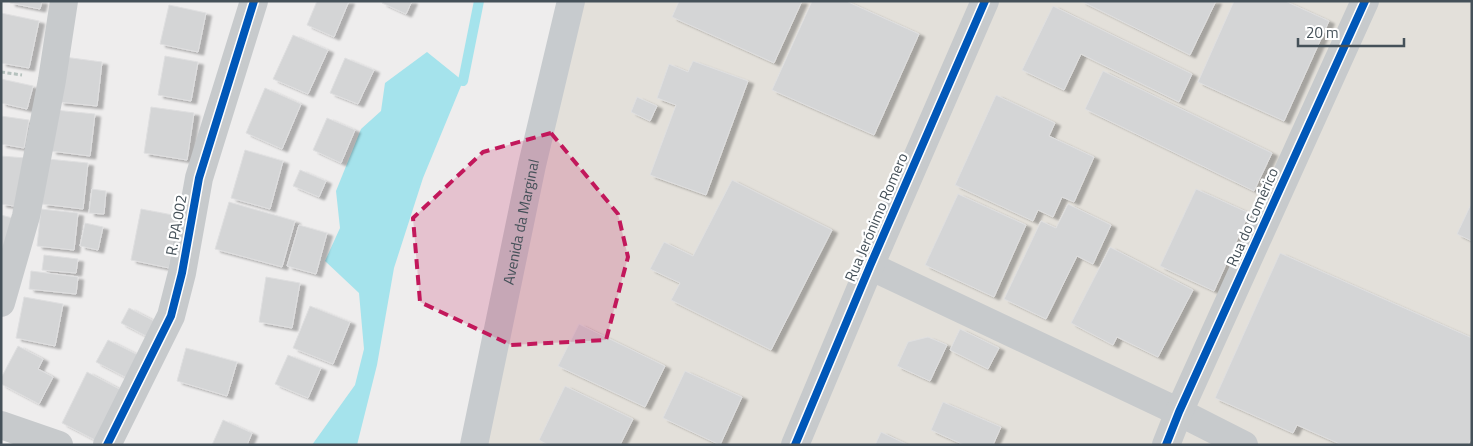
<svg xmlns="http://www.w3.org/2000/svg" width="1473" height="446" font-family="'Titillium Web',sans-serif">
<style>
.commercial{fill:#e3e0da}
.water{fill:#a5e3ec}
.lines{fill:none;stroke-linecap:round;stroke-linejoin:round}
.stream{stroke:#a5e3ec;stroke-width:10}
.building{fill:#d4d5d6;stroke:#dfdfe0;filter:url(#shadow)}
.path{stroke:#b5c1bd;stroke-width:3;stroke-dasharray:4 2.5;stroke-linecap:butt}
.street{stroke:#c7cacc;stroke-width:28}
.secondary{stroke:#c7cbce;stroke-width:28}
.cycleway-casing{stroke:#fff;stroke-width:11}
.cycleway{stroke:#0057b8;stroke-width:8}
.marked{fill:#c2185b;fill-opacity:0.2;stroke:#c2185b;stroke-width:4;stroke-dasharray:10 6;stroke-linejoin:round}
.labels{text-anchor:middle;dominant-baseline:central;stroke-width:4.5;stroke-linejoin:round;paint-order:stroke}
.street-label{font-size:15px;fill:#455159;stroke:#fff}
</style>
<defs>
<filter id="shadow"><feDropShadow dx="5.5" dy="3" stdDeviation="1" flood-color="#0004"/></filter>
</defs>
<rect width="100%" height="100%" fill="#eeeded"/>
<polygon class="commercial" points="561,1 1472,1 1472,445 469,445"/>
<polygon class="water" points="427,52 463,81 423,178 394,268 377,365 357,445 312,445 355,385 364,349 359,293 325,261 340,228 336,191 361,129 381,111 385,83"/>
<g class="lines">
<polyline class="stream" points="463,81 479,1"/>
</g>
<g class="building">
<polygon points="10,1 42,1 40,9 10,3"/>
<polygon points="317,1 349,1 334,37 307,25"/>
<polygon points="383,1 412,1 406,14 382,3"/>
<polygon points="679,1 802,1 774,63 672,17"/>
<polygon points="812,1 846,1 919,34 874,135 772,90"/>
<polygon points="1081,1 1216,1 1190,55"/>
<polygon points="1234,1 1285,1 1329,21 1284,121 1198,82"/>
<polygon points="169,5 206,13 198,52 160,44"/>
<polygon points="1053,6 1192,74 1179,102 1081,54 1064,90 1022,70"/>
<polygon points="1,13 39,21 29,68 1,63"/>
<polygon points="293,35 328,50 308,94 273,79"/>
<polygon points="165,56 198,62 191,101 158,95"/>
<polygon points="64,57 102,62 97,106 59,102"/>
<polygon points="345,58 374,70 358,104 330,93"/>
<polygon points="693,61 748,81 706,195 650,175 676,105 657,98 669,64 688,72"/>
<polygon points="1103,71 1272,153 1254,191 1085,109"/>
<polygon points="1,79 33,86 27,109 1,103"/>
<polygon points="265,88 301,104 282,149 246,133"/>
<polygon points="996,95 1055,123 1049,136 1094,157 1074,202 1062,197 1053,217 1038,210 1033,221 955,185"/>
<polygon points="637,97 657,106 650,121 631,112"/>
<polygon points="151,107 194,113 187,160 144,153"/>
<polygon points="55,110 95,114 90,156 51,151"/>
<polygon points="1,116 29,120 24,148 1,144"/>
<polygon points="327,118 355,130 341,163 313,150"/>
<polygon points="245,150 283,161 270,209 231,198"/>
<polygon points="1,156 26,158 20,207 1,204"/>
<polygon points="48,159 88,163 83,209 42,204"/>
<polygon points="300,170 326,181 319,197 293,186"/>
<polygon points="732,180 832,230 771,350 671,300 680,283 650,269 664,242 693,256"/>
<polygon points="92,189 106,191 104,214 89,213"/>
<polygon points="1196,189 1249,213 1214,291 1160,266"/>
<polygon points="958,194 1026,225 994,297 925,265"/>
<polygon points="229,202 295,221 282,267 215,249"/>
<polygon points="1472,202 1472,241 1457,234"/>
<polygon points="1068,204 1111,225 1093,264 1077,256 1046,319 1004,299 1041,221 1056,228"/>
<polygon points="41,209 78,213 74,250 37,246"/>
<polygon points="141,209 178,216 169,268 131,260"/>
<polygon points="1,215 16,219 1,272"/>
<polygon points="85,223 103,227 98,250 80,246"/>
<polygon points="299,225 327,233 316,274 287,266"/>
<polygon points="1110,247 1193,290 1158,357 1117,337 1113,345 1071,323"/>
<polygon points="1280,253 1472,338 1472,437 1468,445 1342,445 1297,425 1293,433 1215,398"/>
<polygon points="44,255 78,259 76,273 42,270"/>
<polygon points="31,271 78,277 76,294 29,289"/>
<polygon points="266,277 300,283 292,328 259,322"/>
<polygon points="24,297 63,304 55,346 16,338"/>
<polygon points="310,306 350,322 333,364 293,348"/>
<polygon points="129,308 156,322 148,337 121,323"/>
<polygon points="579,324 665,366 645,407 558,366"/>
<polygon points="960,329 999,348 988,369 950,350"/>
<polygon points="928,337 947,345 930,381 897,366 908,342"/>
<polygon points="108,340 142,357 131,380 96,362"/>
<polygon points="18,346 43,359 38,369 53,377 39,404 1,384 1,378"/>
<polygon points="186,348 237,362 227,396 177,381"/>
<polygon points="288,355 321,368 308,398 275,384"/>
<polygon points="685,371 742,397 720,445 663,418"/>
<polygon points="87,372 123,391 97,441 62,423"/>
<polygon points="565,386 633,419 620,445 548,445 539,440"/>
<polygon points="943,402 1001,427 993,445 964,445 931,430"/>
<polygon points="223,420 252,433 247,445 212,445"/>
<polygon points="881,432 908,445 875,445"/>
</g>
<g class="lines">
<polyline class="path" points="1,72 22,75"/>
<g class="street">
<polyline points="870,266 1179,412 1244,445"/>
<polyline points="1,303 26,216 52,80 64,1"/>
<polyline points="1,425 59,445"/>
<polyline points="107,445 171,316 182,273 199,178 254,1"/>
<polyline points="795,445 870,266 985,1"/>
<polyline points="1166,445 1179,412 1365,1"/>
</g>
<path class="secondary" id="s1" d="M474,445L532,165L571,1"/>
<defs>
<g id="cycleway">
<polyline points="107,445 171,316 182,273 199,178 254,1"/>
<polyline points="795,445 870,266 985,1"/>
<polyline points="1166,445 1179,412 1365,1"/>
</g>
</defs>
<use href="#cycleway" class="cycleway-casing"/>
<use href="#cycleway" class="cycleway"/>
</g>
<path class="marked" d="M551,133L618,214L628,257L606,340L511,345L420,302L413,218L483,152Z"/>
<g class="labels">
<g class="street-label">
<text transform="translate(876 217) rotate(-67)">Rua Jerónimo Romero</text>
<text transform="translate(1252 217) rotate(-66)">Rua do Comérico</text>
<text stroke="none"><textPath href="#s1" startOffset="228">Avenida da Marginal</textPath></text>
<text transform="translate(176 225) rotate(-80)">R. PA.002</text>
</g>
</g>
<rect width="1473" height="446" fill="none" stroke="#455159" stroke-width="5"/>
<path d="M1298 38v8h106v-8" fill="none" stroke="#455159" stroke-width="2.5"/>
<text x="1306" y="38" font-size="15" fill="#455159" stroke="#ffffff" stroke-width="4" paint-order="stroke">20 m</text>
</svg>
